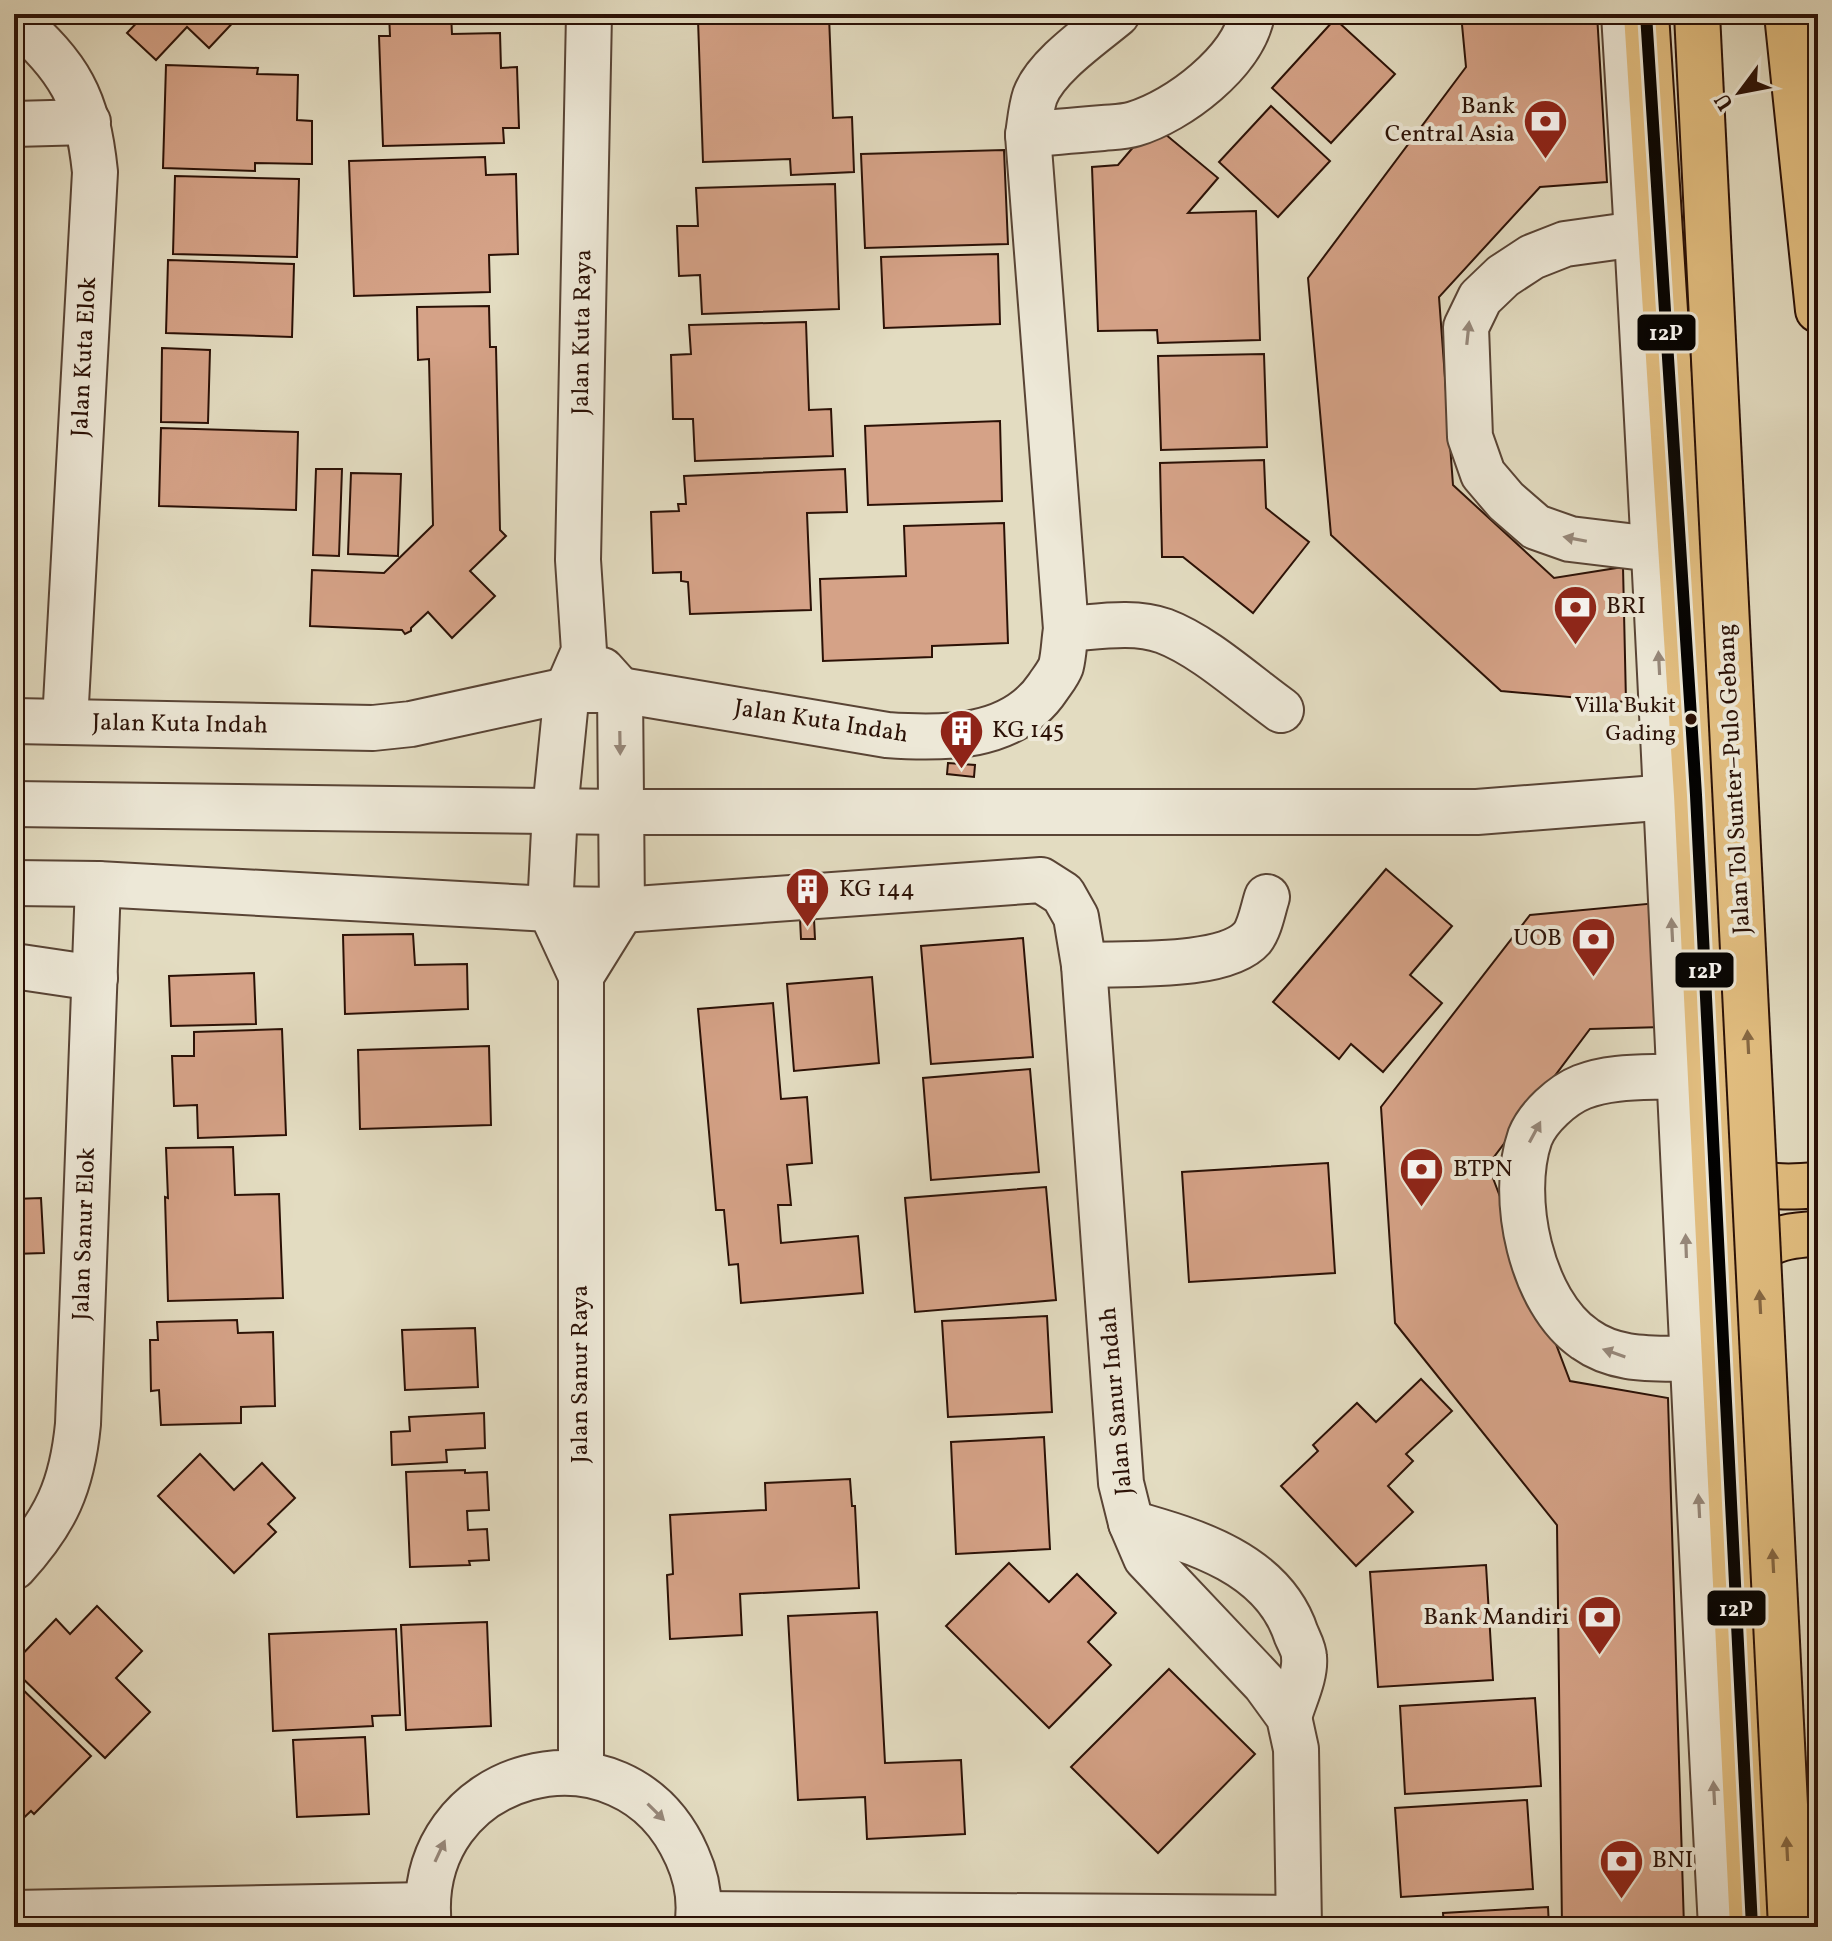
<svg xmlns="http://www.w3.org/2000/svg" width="1832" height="1941" font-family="Vollkorn,serif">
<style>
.building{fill:#d5a287;stroke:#2b1106;stroke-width:2}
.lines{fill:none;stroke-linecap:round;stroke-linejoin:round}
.minor-casing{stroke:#594435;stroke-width:48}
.major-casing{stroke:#2b1106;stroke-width:48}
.highway-casing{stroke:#2b1106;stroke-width:48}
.minor{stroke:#ede8d7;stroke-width:44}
.major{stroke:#e2be80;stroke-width:44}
.highway{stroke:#e2be80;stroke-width:44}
.highway-bridge-casing{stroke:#2b1106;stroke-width:48;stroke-linecap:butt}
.highway-bridge{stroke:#e2be80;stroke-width:44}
.bus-1-casing{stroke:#ede8d7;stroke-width:18}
.bus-1{stroke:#010101;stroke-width:12}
.oneway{fill:#968779}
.oneway2{fill:#866843}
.bus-dot{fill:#2b1106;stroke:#ede8d7;stroke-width:3}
.labels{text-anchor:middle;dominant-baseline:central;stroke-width:8;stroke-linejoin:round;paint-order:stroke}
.bus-label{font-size:22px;fill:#2b1106;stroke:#ede8d7;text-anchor:end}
.poi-label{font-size:24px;fill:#2b1106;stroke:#ede8d7;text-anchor:start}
.street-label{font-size:24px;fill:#2b1106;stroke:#ede8d7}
.line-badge{stroke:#ede8d7;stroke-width:3}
.badge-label{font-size:22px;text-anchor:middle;font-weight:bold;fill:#fff}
</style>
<rect width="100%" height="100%" fill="#e3dcc1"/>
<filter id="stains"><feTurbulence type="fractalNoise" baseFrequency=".0025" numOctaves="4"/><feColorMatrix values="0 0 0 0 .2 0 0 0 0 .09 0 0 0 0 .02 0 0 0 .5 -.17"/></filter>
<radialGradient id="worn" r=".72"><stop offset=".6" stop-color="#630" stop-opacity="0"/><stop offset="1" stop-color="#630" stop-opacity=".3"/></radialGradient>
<g class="building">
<polygon points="145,14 241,14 209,48 187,27 156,60 127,33"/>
<polygon points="389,14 451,14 452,34 500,33 501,68 517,67 519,128 503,128 504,143 383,146 379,36 390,36"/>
<polygon points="1461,14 1597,14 1607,182 1540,187 1439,297 1453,485 1554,578 1623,567 1626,702 1501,691 1331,535 1308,278 1466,67"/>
<polygon points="829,16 833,118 852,117 854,172 791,175 790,159 703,162 698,20"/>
<polygon points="1335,19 1395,74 1331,143 1272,88"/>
<polygon points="166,65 258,68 257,74 298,75 297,120 312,121 312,164 255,163 255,171 163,168"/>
<polygon points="1271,106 1330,161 1278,217 1219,162"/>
<polygon points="1153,124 1218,178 1188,213 1256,211 1260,340 1158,343 1157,330 1098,331 1092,167 1118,165"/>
<polygon points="1004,150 1008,244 865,248 861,154"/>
<polygon points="485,157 486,175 516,174 518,254 489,255 490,292 354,296 349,161"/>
<polygon points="175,176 299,179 297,257 173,254"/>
<polygon points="835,184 839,309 702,314 700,275 679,276 677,226 698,226 696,188"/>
<polygon points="998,254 1000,324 884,328 881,257"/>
<polygon points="168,260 294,264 292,337 166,333"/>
<polygon points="489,306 490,347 496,347 500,530 506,536 470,571 495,596 452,638 428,612 411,628 411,631 405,634 402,630 310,626 312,570 384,573 433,525 429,359 418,360 417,307"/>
<polygon points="806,322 809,410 831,409 833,456 695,461 693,419 673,419 671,355 691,354 689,325"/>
<polygon points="162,348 210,350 208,423 161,422"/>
<polygon points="1264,354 1267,447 1161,450 1158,356"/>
<polygon points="1000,421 1002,501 868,505 865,426"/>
<polygon points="161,428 298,432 296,510 159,506"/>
<polygon points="1264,460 1266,508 1309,542 1253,613 1183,557 1162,557 1160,463"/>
<polygon points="316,469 342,469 339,556 313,555"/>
<polygon points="845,469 847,512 807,513 811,610 690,614 688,582 681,581 681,572 653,573 651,512 679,511 678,504 686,504 684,476"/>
<polygon points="351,473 401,474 398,556 348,554"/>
<polygon points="1004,523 1008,643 932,646 932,657 823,661 820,579 906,576 904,526"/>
<polygon points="948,763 975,765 974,777 947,774"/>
<polygon points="1386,869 1452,926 1410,975 1442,1003 1383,1072 1351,1044 1339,1059 1273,1002"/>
<polygon points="1657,903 1663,1027 1590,1029 1488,1165 1570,1381 1668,1398 1684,1927 1562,1927 1557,1525 1395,1323 1381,1107 1530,915"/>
<polygon points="800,919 814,919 815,939 801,939"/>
<polygon points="413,934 415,965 467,964 468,1009 345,1014 343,935"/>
<polygon points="1023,938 1033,1057 931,1064 921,946"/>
<polygon points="254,973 256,1024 171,1026 169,976"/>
<polygon points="872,977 879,1063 794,1071 787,984"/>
<polygon points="773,1003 781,1099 807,1097 812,1163 787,1165 791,1205 778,1205 781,1243 858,1236 863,1293 741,1303 738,1264 729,1265 724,1210 716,1210 698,1009"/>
<polygon points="282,1029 286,1135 198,1138 197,1105 174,1106 172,1056 194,1056 194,1032"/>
<polygon points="489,1046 491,1125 360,1129 358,1050"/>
<polygon points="1030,1069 1039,1172 931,1180 923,1078"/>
<polygon points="233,1147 235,1195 279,1194 283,1298 168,1301 165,1197 168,1198 166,1148"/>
<polygon points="1328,1163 1335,1273 1189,1282 1182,1172"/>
<polygon points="1046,1187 1056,1300 915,1312 905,1198"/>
<polygon points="41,1198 44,1253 14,1254 14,1199"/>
<polygon points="14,1294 22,1426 14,1427"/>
<polygon points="1047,1316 1052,1412 948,1417 942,1321"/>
<polygon points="237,1320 238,1333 273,1332 275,1406 241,1407 241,1423 161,1425 159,1390 151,1391 150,1340 158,1340 157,1322"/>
<polygon points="475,1328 478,1387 405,1390 402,1330"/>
<polygon points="1421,1379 1452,1411 1406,1454 1413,1461 1388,1486 1413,1512 1356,1566 1281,1486 1318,1451 1313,1445 1357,1403 1376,1422"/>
<polygon points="484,1413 485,1448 446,1450 447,1462 392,1465 391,1432 410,1431 409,1417"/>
<polygon points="1044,1437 1050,1549 956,1554 951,1442"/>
<polygon points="200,1454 234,1490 262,1463 295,1498 268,1524 276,1532 234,1573 158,1496"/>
<polygon points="465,1470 465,1473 487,1472 489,1510 467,1511 468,1530 487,1529 489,1560 469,1561 470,1565 410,1567 406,1472"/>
<polygon points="850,1479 852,1506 855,1506 859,1588 740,1594 742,1635 670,1639 667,1575 673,1574 670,1515 766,1510 765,1483"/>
<polygon points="1009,1563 1049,1602 1077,1574 1116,1613 1088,1642 1111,1665 1049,1728 946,1626"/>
<polygon points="1486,1565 1493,1680 1378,1687 1370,1572"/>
<polygon points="97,1606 142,1651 116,1678 150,1712 105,1758 14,1670 14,1663 56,1619 70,1634"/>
<polygon points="877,1612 885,1763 961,1760 965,1834 867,1839 865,1797 798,1800 788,1616"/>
<polygon points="487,1622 491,1726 406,1730 401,1625"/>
<polygon points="396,1629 400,1715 372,1716 373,1726 273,1731 269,1634"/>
<polygon points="1169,1669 1255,1754 1158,1853 1071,1767"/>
<polygon points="14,1681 91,1756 34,1814 31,1811 14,1827"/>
<polygon points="1535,1698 1541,1786 1405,1794 1400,1706"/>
<polygon points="365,1737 369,1814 297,1817 293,1740"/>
<polygon points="1527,1800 1533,1889 1401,1897 1395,1808"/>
<polygon points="1548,1907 1549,1927 1444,1927 1443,1913"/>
</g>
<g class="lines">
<defs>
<g id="minor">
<path d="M1624,14C1663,651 1687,1289 1721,1927"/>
<path d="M14,18C70,69 87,96 95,172L65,722"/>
<polyline points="14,124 88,122"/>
<path d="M1028,135C1053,132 1078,130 1103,128C1113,127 1124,127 1134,124C1178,111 1243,62 1252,14"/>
<polyline points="1637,234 1565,244 1532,257 1503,276 1480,298 1466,327 1470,437 1483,474 1506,501 1536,527 1570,539 1653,549"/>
<path d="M1066,629C1097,627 1134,620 1164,631C1204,646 1246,685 1281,710"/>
<path d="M14,721L373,728L411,724L567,690H620L887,735C943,739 1013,740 1048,687C1052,681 1058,674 1061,666C1064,654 1064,641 1066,629L1028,135C1030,122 1031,108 1035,96C1046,66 1092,35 1117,14"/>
<polyline points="14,804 621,812 1477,812 1695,795"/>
<polyline points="14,883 98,884 550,909 622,910 1041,880 1063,894 1076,917 1084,965 1121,1483 1131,1523 1146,1558 1265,1684 1289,1717 1296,1749 1299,1927"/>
<path d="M1084,965C1126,963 1225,969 1252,938C1260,928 1263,909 1267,897"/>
<polyline points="14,966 95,978"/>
<polyline points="581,976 622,910 620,690 602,670"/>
<path d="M1679,1076C1647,1078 1612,1075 1582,1087C1562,1095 1538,1117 1530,1137C1509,1197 1531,1302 1585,1339C1617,1362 1654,1358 1691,1359"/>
<path d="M1131,1523C1195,1541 1273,1564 1296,1634C1299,1641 1304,1650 1304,1657C1306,1676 1294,1699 1289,1717"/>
<path d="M14,1567C56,1521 72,1486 78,1424L98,884"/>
<polyline points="581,1773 581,976 550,909 555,811 567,690 584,651 578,560 589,14"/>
<polyline points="14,1913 427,1905"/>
<polyline points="699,1914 1298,1918"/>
<path d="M429,1927C411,1768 624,1712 687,1856C697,1878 701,1903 697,1927"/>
</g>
<g id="major">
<polyline points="1646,14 1696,795 1752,1927"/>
<path d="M1722,1163C1766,1187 1768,1189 1818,1185"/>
<path d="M1731,1272C1764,1244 1773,1235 1818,1234"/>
</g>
<polyline id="highway" points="1787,14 1818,310"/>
</defs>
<use href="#minor" class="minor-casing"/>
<use href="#major" class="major-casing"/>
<use href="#highway" class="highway-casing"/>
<use href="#minor" class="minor"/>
<use href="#major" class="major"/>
<use href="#highway" class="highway"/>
<defs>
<polyline id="highway-bridge" points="1697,14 1791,1927"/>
</defs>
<use href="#highway-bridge" class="highway-bridge-casing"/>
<use href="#highway-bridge" class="highway-bridge"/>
<defs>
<polyline id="bus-1" points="1646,14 1696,795 1752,1927"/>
</defs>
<use href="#bus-1" class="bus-1-casing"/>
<use href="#bus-1" class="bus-1"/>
</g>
<defs><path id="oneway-solid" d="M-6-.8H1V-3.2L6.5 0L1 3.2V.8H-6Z" transform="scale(2)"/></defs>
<g class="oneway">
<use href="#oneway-solid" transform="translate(1468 333) rotate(-84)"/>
<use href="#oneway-solid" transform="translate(1575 539) rotate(-169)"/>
<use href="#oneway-solid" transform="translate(1659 663) rotate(-93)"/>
<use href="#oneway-solid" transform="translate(620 743) rotate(89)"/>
<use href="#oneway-solid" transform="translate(1672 930) rotate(-93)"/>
<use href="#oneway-solid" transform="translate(1535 1132) rotate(-62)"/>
<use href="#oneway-solid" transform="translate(1686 1246) rotate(-92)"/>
<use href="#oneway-solid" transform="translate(1614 1353) rotate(-161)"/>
<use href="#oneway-solid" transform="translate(1699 1506) rotate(-93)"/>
<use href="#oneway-solid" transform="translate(1714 1793) rotate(-93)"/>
<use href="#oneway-solid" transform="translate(656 1812) rotate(45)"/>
<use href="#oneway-solid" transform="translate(440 1851) rotate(-65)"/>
</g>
<g class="oneway2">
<use href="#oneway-solid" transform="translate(1748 1042) rotate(-93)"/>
<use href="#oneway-solid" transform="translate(1760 1302) rotate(-93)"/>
<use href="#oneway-solid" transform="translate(1773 1561) rotate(-93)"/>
<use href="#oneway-solid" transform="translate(1787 1849) rotate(-93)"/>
</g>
<defs>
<symbol id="bank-pin" viewBox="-11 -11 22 30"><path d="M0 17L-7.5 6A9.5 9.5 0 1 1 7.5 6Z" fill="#8f2418" stroke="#ede8d7"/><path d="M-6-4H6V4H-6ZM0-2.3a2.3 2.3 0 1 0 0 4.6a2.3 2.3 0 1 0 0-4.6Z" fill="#fff"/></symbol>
<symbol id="building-pin" viewBox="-11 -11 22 30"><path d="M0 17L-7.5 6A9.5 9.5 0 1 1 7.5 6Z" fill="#8f2418" stroke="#ede8d7"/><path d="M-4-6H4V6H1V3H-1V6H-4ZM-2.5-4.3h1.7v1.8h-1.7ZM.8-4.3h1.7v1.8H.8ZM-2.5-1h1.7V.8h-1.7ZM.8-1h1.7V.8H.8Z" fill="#fff"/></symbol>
</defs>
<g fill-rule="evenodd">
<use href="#bank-pin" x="1520" y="96" width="51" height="69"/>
<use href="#bank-pin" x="1550" y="582" width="51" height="69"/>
<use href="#building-pin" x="936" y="706" width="51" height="69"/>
<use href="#building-pin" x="782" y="864" width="51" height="69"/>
<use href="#bank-pin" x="1568" y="914" width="51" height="69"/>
<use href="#bank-pin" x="1396" y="1144" width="51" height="69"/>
<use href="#bank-pin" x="1574" y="1592" width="51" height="69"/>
<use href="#bank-pin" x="1596" y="1836" width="51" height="69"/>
</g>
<circle class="bus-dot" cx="1691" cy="719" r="7"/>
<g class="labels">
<g class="bus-label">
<text x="1676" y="706">Villa Bukit<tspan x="1676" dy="28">Gading</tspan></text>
</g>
<g class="poi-label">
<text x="1515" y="107" text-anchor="end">Bank<tspan x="1515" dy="28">Central Asia</tspan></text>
<text x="1606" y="607">BRI</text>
<text x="992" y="731">KG 145</text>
<text x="839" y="890">KG 144</text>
<text x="1562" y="939" text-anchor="end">UOB</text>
<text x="1453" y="1170">BTPN</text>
<text x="1569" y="1618" text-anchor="end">Bank Mandiri</text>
<text x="1652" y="1861">BNI</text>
</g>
<g class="street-label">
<text transform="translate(583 332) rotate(-89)">Jalan Kuta Raya</text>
<text transform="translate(85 357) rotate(-87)">Jalan Kuta Elok</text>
<text transform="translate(821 722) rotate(9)">Jalan Kuta Indah</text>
<text transform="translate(180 725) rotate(1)">Jalan Kuta Indah</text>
<text transform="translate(1735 779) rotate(-93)">Jalan Tol Sunter–Pulo Gebang</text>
<text transform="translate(85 1234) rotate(-88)">Jalan Sanur Elok</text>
<text transform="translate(581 1374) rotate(-90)">Jalan Sanur Raya</text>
<text transform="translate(1117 1401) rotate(-95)">Jalan Sanur Indah</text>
</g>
</g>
<g class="line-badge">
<rect x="1636" y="313" width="61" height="39" rx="8" fill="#010101"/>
<rect x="1674" y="951" width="61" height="38" rx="8" fill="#010101"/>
<rect x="1706" y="1589" width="61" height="38" rx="8" fill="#010101"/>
</g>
<g class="badge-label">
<text x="1666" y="340">12P</text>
<text x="1705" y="978">12P</text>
<text x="1736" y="1616">12P</text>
</g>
<rect width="1832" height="1941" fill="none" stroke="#e3dcc1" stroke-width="48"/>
<rect x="16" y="16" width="1800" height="1909" fill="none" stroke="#2b1106" stroke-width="4"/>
<rect x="24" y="24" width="1784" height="1893" fill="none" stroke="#2b1106" stroke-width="2"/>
<g transform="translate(1740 92) rotate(238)" stroke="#ede8d7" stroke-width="6" paint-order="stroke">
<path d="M0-6L14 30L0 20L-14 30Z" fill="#2b1106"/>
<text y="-12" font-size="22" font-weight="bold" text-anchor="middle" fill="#2b1106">U</text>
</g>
<rect width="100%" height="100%" filter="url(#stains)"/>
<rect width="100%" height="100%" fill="url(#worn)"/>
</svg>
